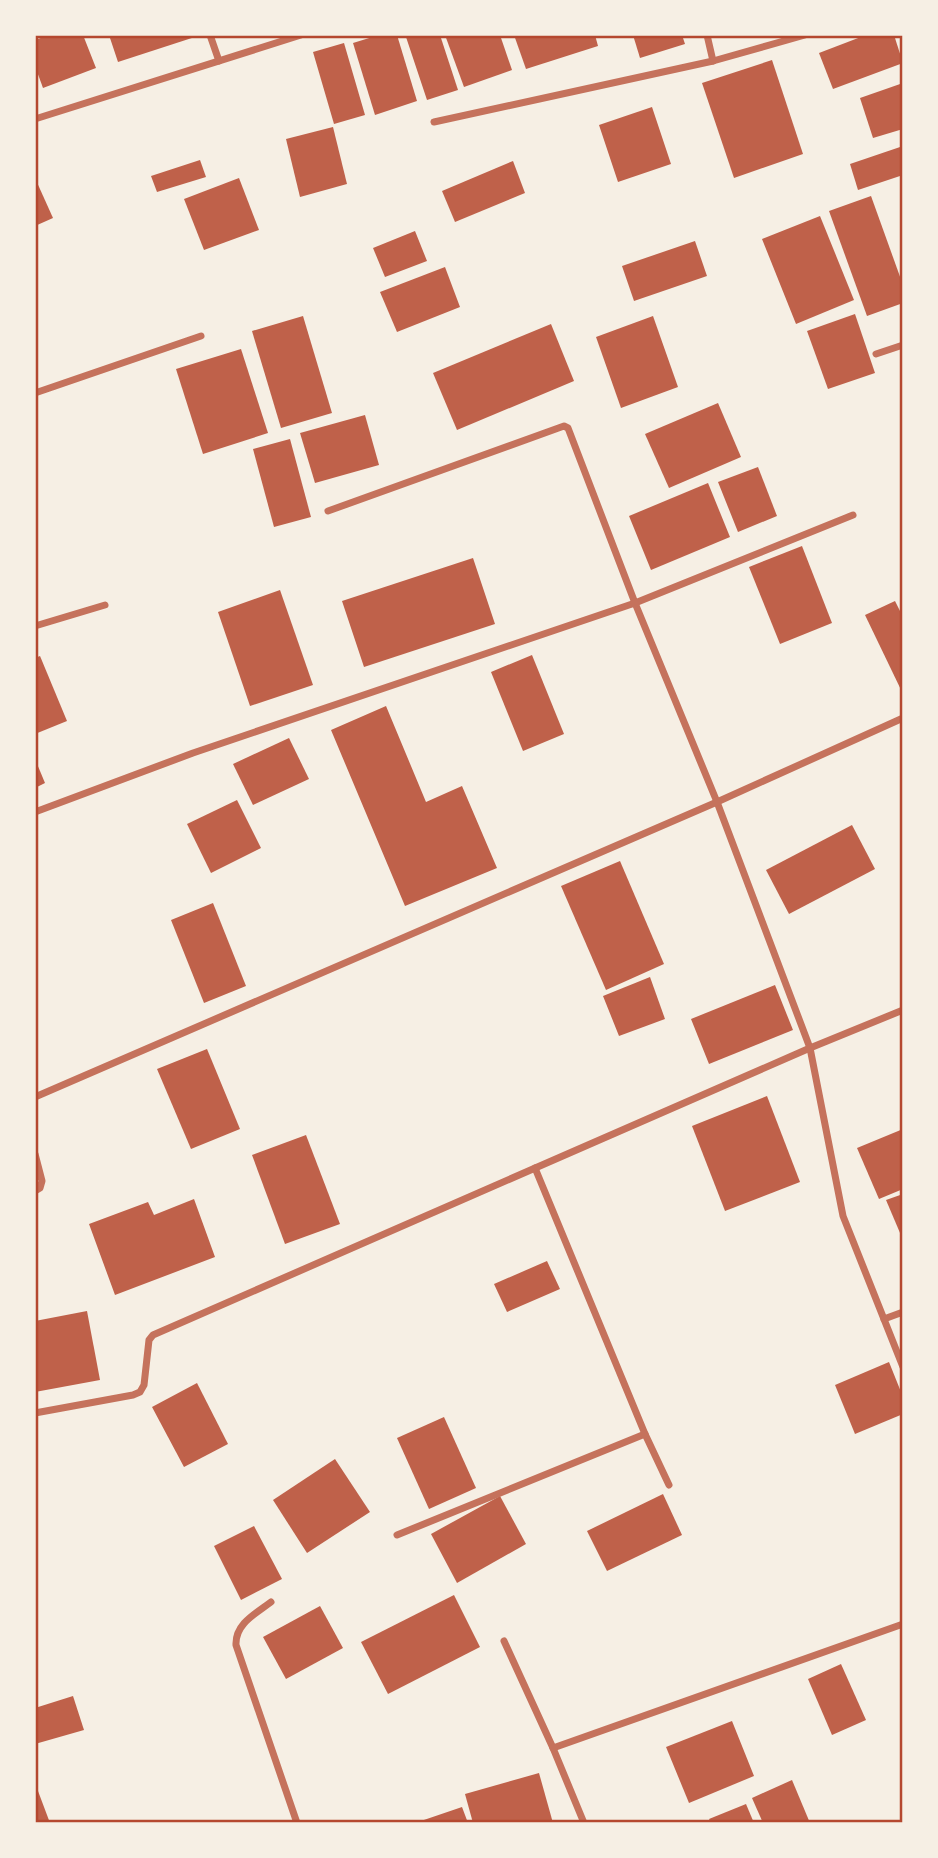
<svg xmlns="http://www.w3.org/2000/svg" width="938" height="1858" font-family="Overpass,sans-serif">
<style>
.building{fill:#bf614a}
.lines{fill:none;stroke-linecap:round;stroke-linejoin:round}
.minor{stroke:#c5725c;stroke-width:7}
.neatline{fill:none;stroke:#b5482f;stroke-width:2.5}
</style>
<rect width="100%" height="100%" fill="#f6efe4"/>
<g class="building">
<polygon points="49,35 83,35 96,68 43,88 35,66 35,40"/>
<polygon points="109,35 198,35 198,36 118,62"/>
<polygon points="379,35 397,35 417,101 375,115 353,43"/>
<polygon points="412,35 440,35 458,90 427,100 406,37"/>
<polygon points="445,35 500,35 512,70 464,87"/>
<polygon points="514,35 595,35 598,46 526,69"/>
<polygon points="633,35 682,35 685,44 640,58"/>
<polygon points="866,35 894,35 903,63 833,89 819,53"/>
<polygon points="344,43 365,115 334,124 313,52"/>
<polygon points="772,60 803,154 734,178 702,83"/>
<polygon points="903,83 903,129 873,138 860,98"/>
<polygon points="652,107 671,164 618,182 599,125"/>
<polygon points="333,127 347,184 300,197 286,139"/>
<polygon points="903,146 903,175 858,190 850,164"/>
<polygon points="200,160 206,177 157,192 151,176"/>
<polygon points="513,161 525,193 455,222 442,191"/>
<polygon points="35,178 53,218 35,226"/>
<polygon points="239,178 259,230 204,250 184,199"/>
<polygon points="871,196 903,285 903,303 867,316 829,211"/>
<polygon points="820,216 854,300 796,324 762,239"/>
<polygon points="415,231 427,261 385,277 373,248"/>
<polygon points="695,241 707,276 634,301 622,266"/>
<polygon points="445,267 460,307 397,332 380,292"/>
<polygon points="855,314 875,373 828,389 807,331"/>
<polygon points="303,316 332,413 281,428 252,331"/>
<polygon points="653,316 678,387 621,408 596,337"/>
<polygon points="551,324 574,381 457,430 433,373"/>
<polygon points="241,349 268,433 203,454 176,369"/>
<polygon points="718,403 741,457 669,488 645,434"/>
<polygon points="365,415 379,465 315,483 300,433"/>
<polygon points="290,439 311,517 274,527 253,449"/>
<polygon points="758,467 777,516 738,532 718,482"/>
<polygon points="708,483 730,537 651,570 629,516"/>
<polygon points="802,546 832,623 780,644 749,567"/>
<polygon points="473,558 495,624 364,667 342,601"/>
<polygon points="280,590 313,685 250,706 218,612"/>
<polygon points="895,601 903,617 903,694 865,615"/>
<polygon points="532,655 564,734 523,751 491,672"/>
<polygon points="40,656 67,721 35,734 35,658"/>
<polygon points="386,706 426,802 462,786 497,868 405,906 331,730"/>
<polygon points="289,738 309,779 253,805 233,764"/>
<polygon points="35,759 45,783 35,788"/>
<polygon points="237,800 261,848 211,873 187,824"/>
<polygon points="852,825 875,869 789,914 766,870"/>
<polygon points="620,861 664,964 606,990 561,886"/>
<polygon points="213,903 246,986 204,1003 171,920"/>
<polygon points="650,977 665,1019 619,1036 603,996"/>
<polygon points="775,985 793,1030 709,1064 691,1019"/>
<polygon points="207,1049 240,1129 191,1149 157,1069"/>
<polygon points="767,1096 800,1182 725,1211 692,1126"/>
<polygon points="903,1129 903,1189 879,1199 857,1148"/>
<polygon points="306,1135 340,1224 285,1244 252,1155"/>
<polygon points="903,1194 903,1240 886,1200"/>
<polygon points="194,1199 215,1257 115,1295 89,1224 148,1202 154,1215"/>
<polygon points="547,1261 560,1289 507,1312 494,1284"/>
<polygon points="87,1311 100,1380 35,1392 35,1321"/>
<polygon points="889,1362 903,1397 903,1414 855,1434 835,1385"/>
<polygon points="197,1383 228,1444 184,1467 152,1407"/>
<polygon points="444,1417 476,1488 429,1509 397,1438"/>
<polygon points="335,1459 370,1512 307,1553 273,1500"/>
<polygon points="663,1494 682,1535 607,1571 587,1531"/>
<polygon points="500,1496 526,1544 457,1583 431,1534"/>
<polygon points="254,1526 282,1579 241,1600 214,1546"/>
<polygon points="454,1595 480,1647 388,1694 361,1642"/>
<polygon points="320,1606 343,1648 286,1679 263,1637"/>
<polygon points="841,1664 866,1720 832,1735 808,1679"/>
<polygon points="73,1696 84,1730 35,1744 35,1708"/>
<polygon points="732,1721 754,1776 689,1803 666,1747"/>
<polygon points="539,1773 553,1823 473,1823 465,1794"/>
<polygon points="792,1780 810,1823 763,1823 752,1798"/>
<polygon points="35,1783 50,1823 35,1823"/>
<polygon points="746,1804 754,1823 711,1823 709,1819"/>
<polygon points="462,1807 468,1823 415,1823"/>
</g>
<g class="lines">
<g class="minor">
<polyline points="210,35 219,61"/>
<polyline points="707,35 713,61"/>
<polyline points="35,119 301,35"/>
<polyline points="434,122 713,61 805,35"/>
<polyline points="876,354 903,345"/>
<polyline points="35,393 201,336"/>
<polyline points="328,511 564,426 568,428 635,603 853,515"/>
<polyline points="35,626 105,605"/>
<polyline points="35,812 193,753 635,603 717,802 810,1048 843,1216 903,1367"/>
<polyline points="35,1097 717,802 903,718"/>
<polyline points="35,1154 42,1181 40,1188 35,1191"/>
<polyline points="535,1168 645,1434 669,1485"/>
<polyline points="884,1319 903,1312"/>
<polyline points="35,1413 133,1395 140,1392 144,1385 149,1340 153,1335 810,1048 903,1010"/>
<polyline points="397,1535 645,1434"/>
<path d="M271,1602C255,1614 235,1624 236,1645L297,1823"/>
<polyline points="504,1641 553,1748 584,1823"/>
<polyline points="553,1748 903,1624"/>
</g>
</g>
<rect width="938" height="1858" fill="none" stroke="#f6efe4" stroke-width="74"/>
<rect x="37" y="37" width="864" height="1784" class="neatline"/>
</svg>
